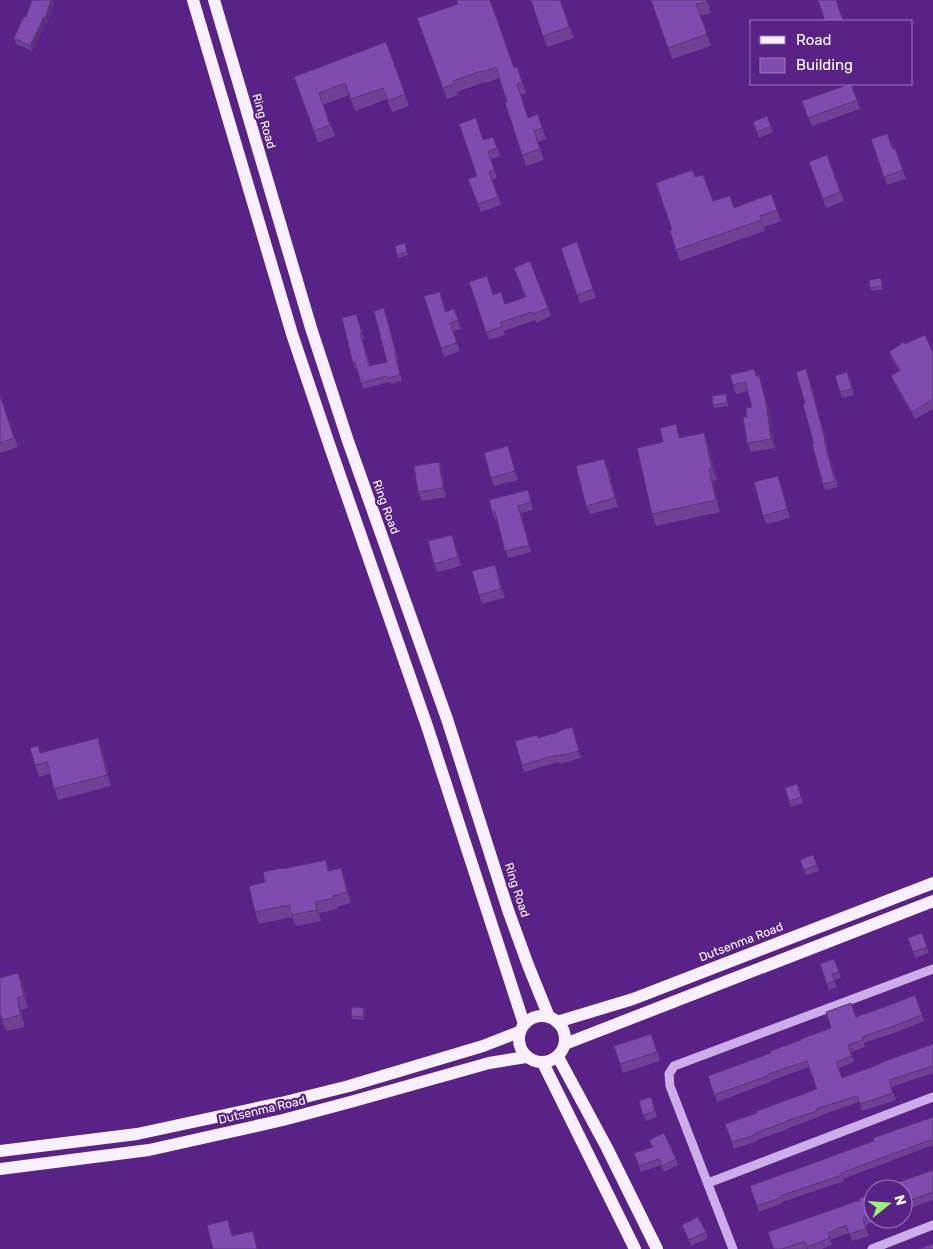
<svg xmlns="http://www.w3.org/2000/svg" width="933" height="1249" font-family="Rubik,sans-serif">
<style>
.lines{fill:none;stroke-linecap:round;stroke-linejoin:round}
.minor{stroke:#cdade9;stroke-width:9}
.major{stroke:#f8f0fe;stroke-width:12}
.wall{fill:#6e4096}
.shaded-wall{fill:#5a347a}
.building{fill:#804baf;stroke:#5a347a}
.labels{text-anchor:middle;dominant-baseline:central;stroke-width:4.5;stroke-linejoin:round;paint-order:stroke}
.street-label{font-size:12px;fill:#fff;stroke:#592287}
</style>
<rect width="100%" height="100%" fill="#592287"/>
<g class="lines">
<g class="minor">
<polyline points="708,1183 933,1097"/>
<polyline points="733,1249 670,1086 669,1074 674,1066 933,969"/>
<polyline points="872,1249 933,1225"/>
</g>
<g class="major">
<polyline points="193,0 292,334 330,447 427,726 524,1024"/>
<polyline points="214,0 311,328 348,441 447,719 508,910 528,965 549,1017"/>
<circle cx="542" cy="1039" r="23"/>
<polyline points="557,1022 633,999 933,883"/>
<polyline points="565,1044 933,901"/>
<polyline points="558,1057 607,1148 657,1249"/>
<polyline points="543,1063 635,1249"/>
<polyline points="0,1151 137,1134 285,1102 349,1086 483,1046 519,1032"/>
<polyline points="0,1169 149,1150 283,1120 354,1101 489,1063 526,1057"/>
</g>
</g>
<g class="wall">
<polygon points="32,0 53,0 54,4 47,24 46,23 32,51 16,44 14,38 26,17"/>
<polygon points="531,0 560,0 574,38 547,47"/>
<polygon points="651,0 707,0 711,13 700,16 711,46 672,59"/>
<polygon points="417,18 514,68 517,67 526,93 521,95 528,118 538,114 546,139 538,142 544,160 526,166 505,102 507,102 499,78 486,83 485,82 457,92 458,95 447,99"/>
<polygon points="386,42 409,106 392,112 387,99 355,111 349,95 323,105 335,136 318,143 294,77"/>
<polygon points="851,84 860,109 812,126 802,101"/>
<polygon points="767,116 773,132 759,138 753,122"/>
<polygon points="493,137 500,156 491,159 497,178 492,180 501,205 481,212 468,179 477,176 483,140"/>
<polygon points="871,139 893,149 895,148 906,179 887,185"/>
<polygon points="827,155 844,201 826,208 809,162"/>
<polygon points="695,177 713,201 734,208 771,194 781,221 764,227 765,231 680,261 676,250 672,230"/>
<polygon points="577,242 596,298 580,303 561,248"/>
<polygon points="405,243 408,255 398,258 395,246"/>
<polygon points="530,261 551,316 536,323 535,320 504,331 505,335 489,340 469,282 493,295 506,304 525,297 514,268"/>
<polygon points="882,281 883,289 872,291 870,288"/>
<polygon points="440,292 446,312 454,309 461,329 453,331 460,351 444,357 441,348"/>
<polygon points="356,314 364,339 362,339 370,366 387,362 386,314 398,360 397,360 402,381 390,384 389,382 363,389 357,368 355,368 353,363"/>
<polygon points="905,344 933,352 933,409 915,419 894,383 891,376 899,371 892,359 889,352"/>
<polygon points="754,369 757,376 762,384 769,412 775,448 751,452 747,443 747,417 752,407 748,391 736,394 733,385"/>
<polygon points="806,369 827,445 826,446 838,487 825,490 823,484 805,403"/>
<polygon points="850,378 854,395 842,398 840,392"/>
<polygon points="0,395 18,447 0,453"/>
<polygon points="727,397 728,406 714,408 713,405"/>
<polygon points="704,433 708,444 717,480 713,481 720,512 656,526 652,514 663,442 680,436 680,438"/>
<polygon points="511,455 518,480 494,486 491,478"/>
<polygon points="439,462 442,471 446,497 422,501 418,492"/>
<polygon points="608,468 618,507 590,514 586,506"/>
<polygon points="781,485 790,518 767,524 763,516"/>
<polygon points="528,490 533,510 521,513 531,552 508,558 497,519 495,520 492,512"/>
<polygon points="455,544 461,566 437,572 434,564"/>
<polygon points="495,565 505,598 482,604 479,595"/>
<polygon points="572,727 581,758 560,764 559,762 524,772 522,765 538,738 559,732"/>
<polygon points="98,738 102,749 111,786 58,800 50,774 39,777 35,765 38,746 41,753"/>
<polygon points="797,784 803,803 791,807 785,788"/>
<polygon points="813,855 819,871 806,875 800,860"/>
<polygon points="326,860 329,870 341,868 345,879 351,903 337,907 338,909 319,913 321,921 296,926 292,917 259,924 255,912 265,882 283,869"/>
<polygon points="922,933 929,953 915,958 908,938"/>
<polygon points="834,959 841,978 834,980 837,987 829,990 820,964"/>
<polygon points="18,973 23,985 28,1008 21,1010 25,1027 6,1031 2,1020"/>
<polygon points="915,995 924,1021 894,1033 864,1043 865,1047 851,1052 854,1062 839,1068 842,1077 880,1064 933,1044 933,1073 891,1087 896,1100 862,1111 859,1102 819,1116 819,1117 788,1128 788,1129 757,1140 757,1141 734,1149 725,1124 757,1113 817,1089 809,1067 770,1081 770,1082 717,1102 708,1076 771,1053 856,1017 893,1004"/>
<polygon points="364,1008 365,1011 364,1020 352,1019 351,1016"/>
<polygon points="651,1034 660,1061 623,1073 614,1046"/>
<polygon points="651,1097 657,1117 646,1121 639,1101"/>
<polygon points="933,1117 933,1145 843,1179 844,1181 782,1202 782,1203 759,1212 757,1206 874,1141"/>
<polygon points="649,1140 676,1159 678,1165 664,1172 661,1165 641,1172 634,1153 652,1147"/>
<polygon points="933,1170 933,1200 903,1211 903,1189"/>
<polygon points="873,1194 873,1219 882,1219 865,1225 869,1236 852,1241 849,1233 830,1240 832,1245 822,1249 808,1249 808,1248 806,1249 774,1249 860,1200"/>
<polygon points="682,1225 706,1232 708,1238 691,1246"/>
</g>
<g class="shaded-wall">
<polygon points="51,0 53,0 54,4 47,24 45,18"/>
<polygon points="44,17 46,23 32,51 30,46"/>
<polygon points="384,308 386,314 398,360 396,354"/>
<polygon points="806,369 809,375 827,445 825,439"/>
<polygon points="759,375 762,384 769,412 775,448 771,439"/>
<polygon points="676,424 680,436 683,450 679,438"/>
<polygon points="704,433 708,444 717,480 712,468"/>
<polygon points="508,446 511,455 518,480 515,471"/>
<polygon points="604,459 608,468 618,507 615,498"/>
<polygon points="439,462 442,471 446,497 443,488"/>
<polygon points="709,469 713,481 720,512 716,500"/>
<polygon points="778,476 781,485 790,518 787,509"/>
<polygon points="518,506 521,513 531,552 529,545"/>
<polygon points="452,535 455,544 461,566 458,557"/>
<polygon points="495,565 498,574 505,598 501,589"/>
<polygon points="572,727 575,734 581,758 579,751"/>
<polygon points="98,738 102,749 111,786 107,775"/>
<polygon points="341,868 345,879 351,903 347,892"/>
<polygon points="315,902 319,913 321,921 317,910"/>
<polygon points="18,973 23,985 28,1008 24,996"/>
<polygon points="17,998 21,1010 25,1027 21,1015"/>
<polygon points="364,1008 365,1011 364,1020 363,1017"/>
<polygon points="253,1231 256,1240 258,1249 257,1249"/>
</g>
<g class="building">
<polygon points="32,0 51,0 45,18 44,17 30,46 14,38 24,16 26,17"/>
<polygon points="456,0 490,0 514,68 517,67 522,82 517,84 528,118 538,114 542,128 534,131 540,149 522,155 505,102 507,102 496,67 482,72 481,71 453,81 454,84 443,88 417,18 458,4"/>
<polygon points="531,0 560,0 569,27 543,36"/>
<polygon points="651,0 706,0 707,2 696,4 707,34 668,48"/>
<polygon points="818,0 836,0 843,21 825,21"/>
<polygon points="386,42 405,94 388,101 383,88 351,99 345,83 319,93 330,125 314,131 294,77"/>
<polygon points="850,84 851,84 857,100 808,118 802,101"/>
<polygon points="767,116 771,126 757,132 753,122"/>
<polygon points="476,118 483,140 493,137 497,148 488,151 494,170 489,172 498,197 478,204 468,179 477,176 459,124"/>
<polygon points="887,134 893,149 895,148 903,170 884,177 871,139"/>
<polygon points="827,155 840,192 823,199 809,162"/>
<polygon points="692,170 695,177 703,175 713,201 730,196 734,208 771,194 777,210 760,216 761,220 676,250 670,231 672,230 656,183"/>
<polygon points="577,242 593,289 577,295 561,248"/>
<polygon points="405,243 407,252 397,255 395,246"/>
<polygon points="530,261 548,308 533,314 532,312 501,322 502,327 486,332 469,282 487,276 493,295 501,292 505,304 526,297 514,268"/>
<polygon points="881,278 882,286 870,288 869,280"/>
<polygon points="440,292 445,312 454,309 458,320 450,323 457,343 441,348 424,296"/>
<polygon points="384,308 396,354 395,354 400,375 388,378 387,376 361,383 355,362 353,363 342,318 356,314 362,333 360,333 369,366 387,362 374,311"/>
<polygon points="925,335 933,352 933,399 912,412 891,376 900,370 889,352 904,342 905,344"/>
<polygon points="754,369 756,376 759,375 766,403 771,439 747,443 743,417 747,417 746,408 752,407 745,382 733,385 730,375"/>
<polygon points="806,369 825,439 824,440 835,481 823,484 812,444 814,444 803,404 805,403 796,372"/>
<polygon points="847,372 852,389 840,392 835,376"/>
<polygon points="726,394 727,403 713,405 712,396"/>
<polygon points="0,395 14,438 0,443"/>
<polygon points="676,424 679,438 704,433 712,468 709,469 716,500 652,514 637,448 663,442 660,428"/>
<polygon points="508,446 515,471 491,478 484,453"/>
<polygon points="604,459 615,498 586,506 576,466"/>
<polygon points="439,462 443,488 418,492 414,466"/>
<polygon points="778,476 787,509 763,516 754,482"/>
<polygon points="528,490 531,502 518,506 529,545 505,551 495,512 492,512 489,500"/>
<polygon points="452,535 458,557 434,564 428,541"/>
<polygon points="495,565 501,589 479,595 472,571"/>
<polygon points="572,727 579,751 557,756 557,755 522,765 515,741 537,735 538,738 559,732 559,731"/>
<polygon points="98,738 107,775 54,789 47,762 35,765 30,748 38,746 40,753"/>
<polygon points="797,784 801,797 789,801 785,788"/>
<polygon points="813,855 817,865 804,870 800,860"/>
<polygon points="326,860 328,871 341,868 347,892 333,896 334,898 315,902 317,910 292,915 289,905 255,912 249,886 265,882 263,872 282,868 282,869"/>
<polygon points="922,933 927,947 913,952 908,938"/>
<polygon points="834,959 839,972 832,974 835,981 827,984 820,964"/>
<polygon points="18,973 24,996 17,998 21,1015 2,1020 0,1013 0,978"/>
<polygon points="915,995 922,1015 891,1027 862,1037 863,1040 848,1045 852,1056 836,1062 842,1078 880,1064 880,1063 933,1044 933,1066 889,1080 893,1093 860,1104 857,1096 816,1109 817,1111 786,1121 786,1122 755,1133 755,1135 732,1142 725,1124 757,1113 757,1111 817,1089 807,1061 768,1074 768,1076 714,1095 708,1076 771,1053 770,1051 801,1040 801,1039 831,1028 826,1012 851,1003 856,1017 893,1004"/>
<polygon points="352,1007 364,1008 363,1017 351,1016"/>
<polygon points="651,1034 657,1052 620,1064 614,1046"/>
<polygon points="651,1097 655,1111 643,1115 639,1101"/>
<polygon points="933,1117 933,1139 841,1173 842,1175 780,1196 780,1198 757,1206 750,1186 874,1141 873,1138"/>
<polygon points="664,1133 676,1159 662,1166 659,1159 639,1166 634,1153 653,1147 649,1140"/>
<polygon points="933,1170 933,1192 903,1203 903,1189 886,1189 891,1187 891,1185"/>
<polygon points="873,1194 873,1214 863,1218 866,1229 849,1234 846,1225 828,1233 830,1238 807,1247 805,1241 782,1249 774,1249 768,1232 860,1200 860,1198"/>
<polygon points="698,1217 706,1232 689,1240 682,1225"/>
<polygon points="228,1220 232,1236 253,1231 257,1249 213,1249 207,1225"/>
<polygon points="933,1244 933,1249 919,1249"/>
</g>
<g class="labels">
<g class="street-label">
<text transform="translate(264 121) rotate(74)">Ring Road</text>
<text transform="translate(386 507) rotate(70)">Ring Road</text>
<text transform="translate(517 890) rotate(72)">Ring Road</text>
<text transform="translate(741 942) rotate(-21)">Dutsenma Road</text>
<text transform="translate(262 1110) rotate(-13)">Dutsenma Road</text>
</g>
</g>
<rect x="750" y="20" width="162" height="65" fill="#592287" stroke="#9b7ab7"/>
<rect x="760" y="36" width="25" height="8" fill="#f8f0fe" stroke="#9b7ab7"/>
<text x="796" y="45" font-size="15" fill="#ffffff">Road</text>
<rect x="760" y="58" width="25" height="15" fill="#804baf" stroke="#9b7ab7"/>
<text x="796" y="70" font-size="15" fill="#ffffff">Building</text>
<g transform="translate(888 1204) rotate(73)"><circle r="24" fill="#592287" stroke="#9b7ab7"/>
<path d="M0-4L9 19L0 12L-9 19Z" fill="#98f56f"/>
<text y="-8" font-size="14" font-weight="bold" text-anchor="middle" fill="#ffffff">N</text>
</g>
</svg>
